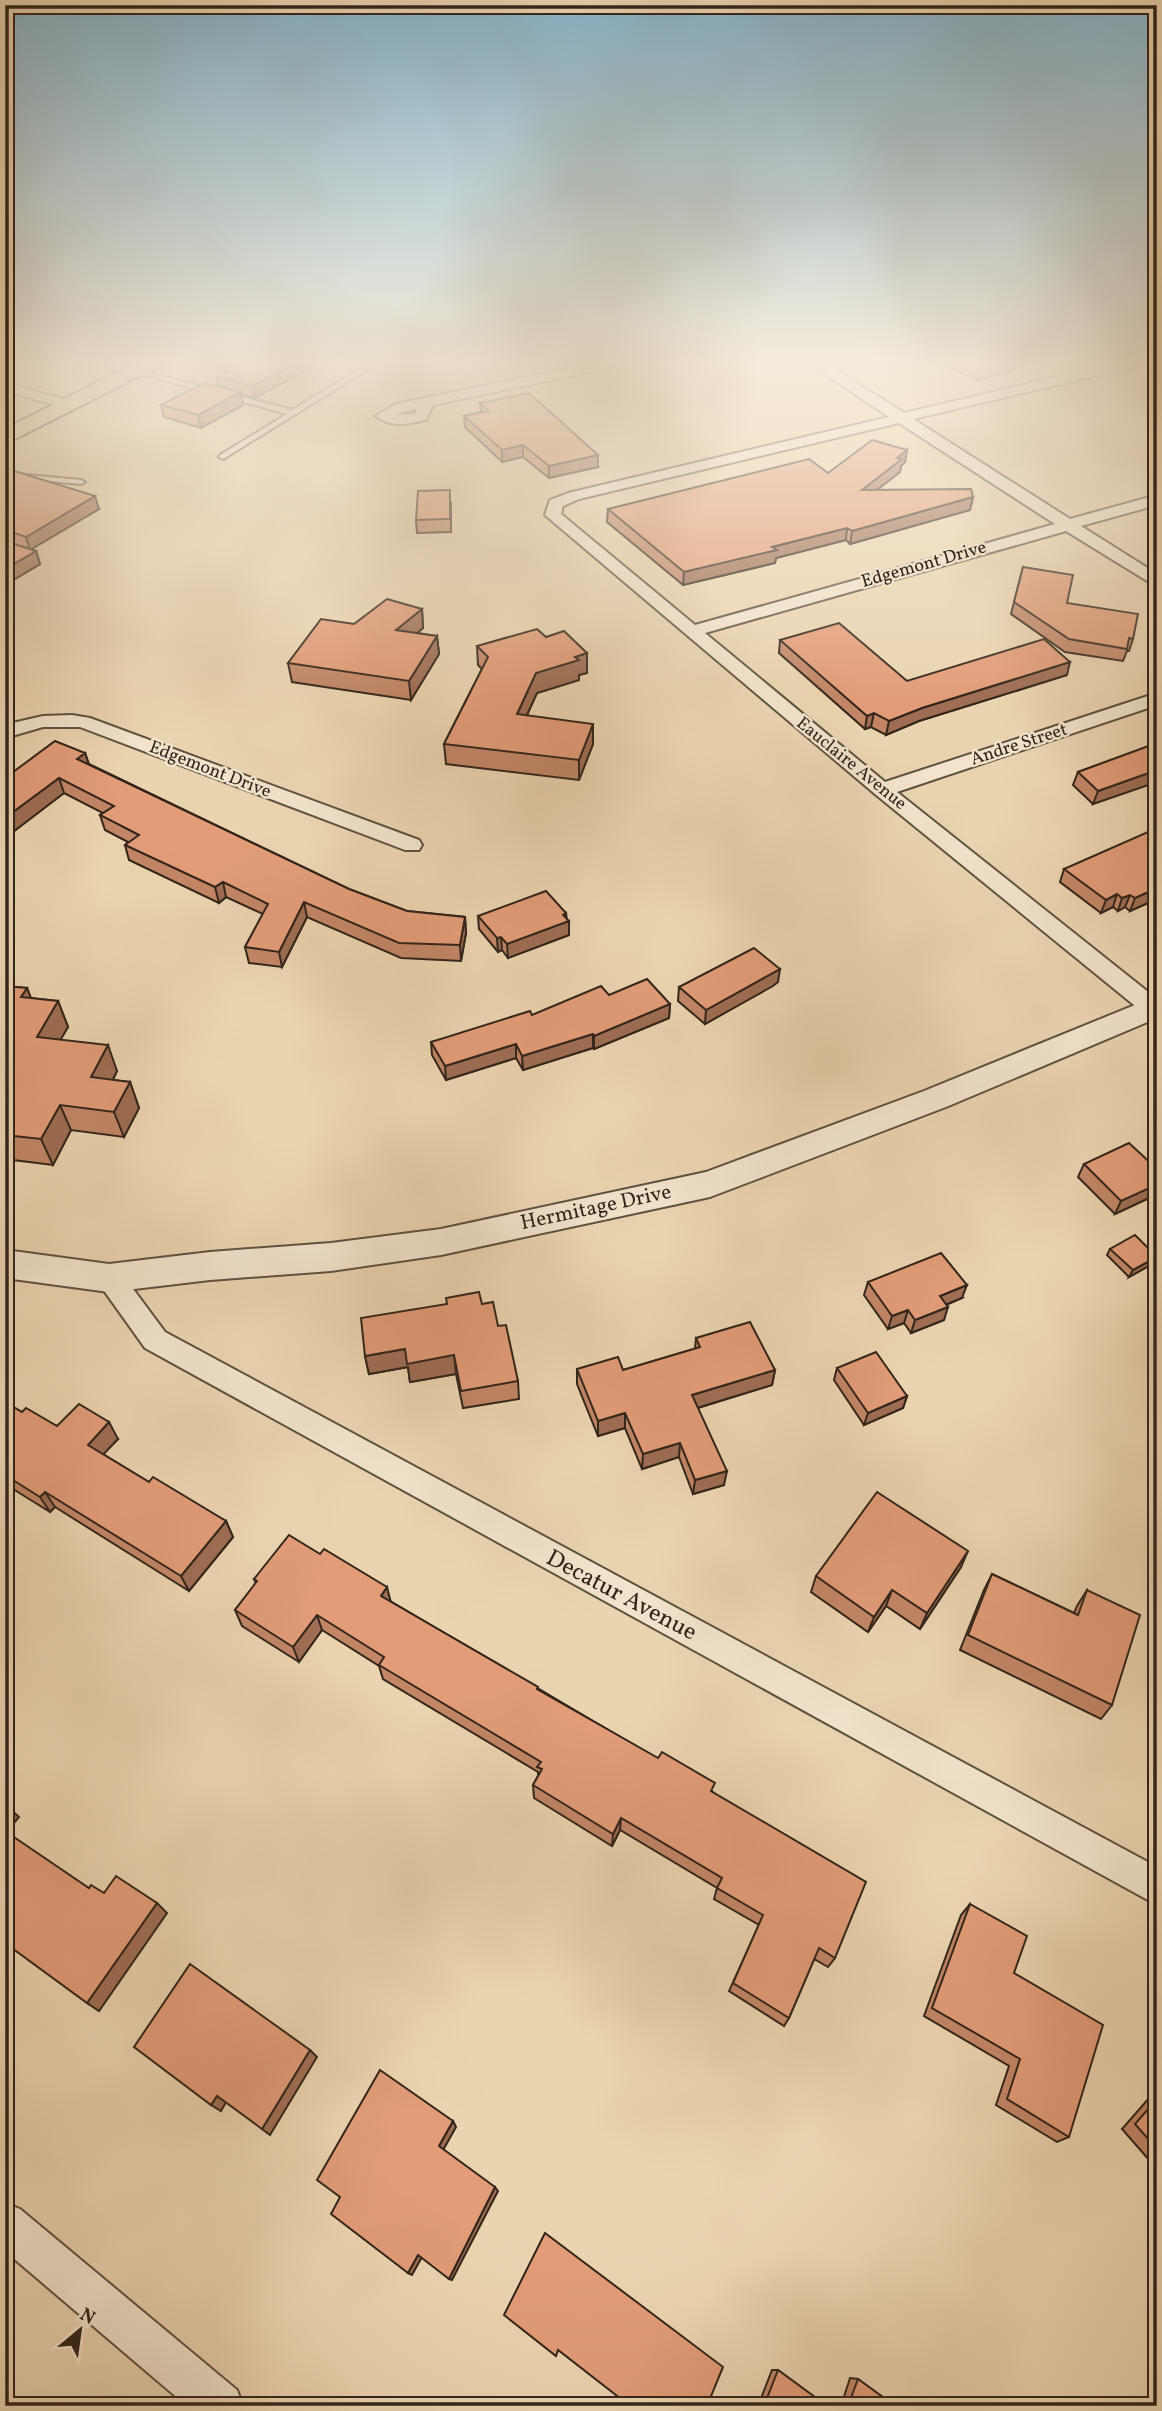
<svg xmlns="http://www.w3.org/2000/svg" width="1162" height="2411" font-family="Vollkorn,serif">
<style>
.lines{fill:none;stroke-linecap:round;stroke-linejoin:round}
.service-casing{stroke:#5f5141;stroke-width:4}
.minor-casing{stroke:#5f5141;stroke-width:4}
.tertiary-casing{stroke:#5f5141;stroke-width:4}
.primary-casing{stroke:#31251c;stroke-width:4}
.service{fill:#f1e3cc;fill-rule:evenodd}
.minor{fill:#f1e3cc;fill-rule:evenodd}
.tertiary{fill:#f1e3cc;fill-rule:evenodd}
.primary{fill:#ead4b0;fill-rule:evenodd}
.wall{fill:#c28667;stroke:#31251c;stroke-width:2}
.shaded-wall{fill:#9e6d54;stroke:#31251c;stroke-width:2}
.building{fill:#e29c78;stroke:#31251c;stroke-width:2}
.labels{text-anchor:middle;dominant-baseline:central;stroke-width:5;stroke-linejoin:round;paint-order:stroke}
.far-street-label{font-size:18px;fill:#31251c;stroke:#f1e3cc}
.street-label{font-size:21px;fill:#31251c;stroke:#f1e3cc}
.near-street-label{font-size:24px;fill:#31251c;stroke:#f1e3cc}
</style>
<rect width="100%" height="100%" fill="#ead4b0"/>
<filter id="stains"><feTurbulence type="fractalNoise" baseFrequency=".00286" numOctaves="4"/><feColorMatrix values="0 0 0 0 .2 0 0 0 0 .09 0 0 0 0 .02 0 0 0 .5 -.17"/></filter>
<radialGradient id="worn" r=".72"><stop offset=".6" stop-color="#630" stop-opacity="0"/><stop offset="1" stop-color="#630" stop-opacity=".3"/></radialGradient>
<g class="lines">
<defs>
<g id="service">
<polygon points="372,362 380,362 223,459 219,457 220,455 287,414 131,371 135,369 292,410"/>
<polygon points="5,473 81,480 85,482 81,484 5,477"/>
</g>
<g id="minor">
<path d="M600,362H625L618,366L433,405L426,420C409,424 390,428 376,416L396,404ZM417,408L415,414L395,415Z"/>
<path d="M807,362H823L904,413L1120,362H1143L1141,365L913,419L1070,519L1157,495V505L1081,526L1157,574V587L1066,531L705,633L885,782L1157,693V705L897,792L1157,999V1015L1145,1014L875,794L545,515L550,500L568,493L889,417ZM899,423L1055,524L695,625L561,514L563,506L579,499Z"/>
<polygon points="5,383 74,402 76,405 69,409 5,391"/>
<polygon points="72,715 90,718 419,840 422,845 419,850 405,850 80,727 43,727 5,738 5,725 8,724 43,716"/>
<polygon points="109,1267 119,1270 165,1332 1157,1867 1157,1905 145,1348 95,1278 99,1270"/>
<polygon points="5,2203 20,2209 237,2390 243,2406 187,2406 5,2251"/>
</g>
<polygon id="tertiary" points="1157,996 1157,1018 946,1107 710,1197 441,1255 331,1271 210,1280 109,1292 5,1278 5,1250 109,1264 210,1252 331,1243 441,1229 706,1172 924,1091"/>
<polygon id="primary" points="137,362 162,362 159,366 5,444 5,429"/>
</defs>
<use href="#service" class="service-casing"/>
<use href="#minor" class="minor-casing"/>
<use href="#tertiary" class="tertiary-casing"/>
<use href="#primary" class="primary-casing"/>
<use href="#service" class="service"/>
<use href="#minor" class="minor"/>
<use href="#tertiary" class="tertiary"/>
<use href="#primary" class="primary"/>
</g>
<g class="wall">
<polygon points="216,362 321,362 255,398 241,394 243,405 201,428 164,417 161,405 218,386 217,377 228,371 217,368"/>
<polygon points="936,362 1022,362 1015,363 1014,371 977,380"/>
<polygon points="480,403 598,467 549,478 523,457 502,462 465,427 464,416 481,412"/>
<polygon points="907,450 905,462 901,466 900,472 877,490 973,497 970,510 850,544 846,540 776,558 775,563 683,585 607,522 608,509 828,473"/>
<polygon points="5,468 99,509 30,549 36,551 40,564 5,585"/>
<polygon points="451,503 451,532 417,533 416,520"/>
<polygon points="1023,567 1067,603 1133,639 1129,651 1127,651 1123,661 1065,652 1011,614"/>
<polygon points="422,609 423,628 417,633 437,636 439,654 411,700 292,682 288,663 354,624"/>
<polygon points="546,637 587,653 587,673 579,675 579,680 537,693 527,715 593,744 579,780 446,764 444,744 482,669 478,665 477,646"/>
<polygon points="780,640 907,681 1067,675 919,721 886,735 871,727 865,729 779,653"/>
<polygon points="1157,743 1093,804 1073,785 1078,772"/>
<polygon points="85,753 89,764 349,889 407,911 465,917 466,933 461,961 401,958 307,917 282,967 249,963 245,947 263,914 226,897 219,903 129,860 125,845 128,842 105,830 100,815 103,813 64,793 5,838 5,778"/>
<polygon points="1064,869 1157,899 1130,911 1125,907 1118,911 1113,907 1101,913 1060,882"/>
<polygon points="566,913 569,935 508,958 502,950 498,952 479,929 478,916"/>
<polygon points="778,982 705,1024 678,1001 679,987"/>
<polygon points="5,986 27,988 31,998 58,1001 68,1027 60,1040 117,1071 113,1080 130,1082 139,1108 124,1137 71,1130 53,1165 5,1159"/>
<polygon points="609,995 670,1004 669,1018 594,1049 593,1048 523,1070 516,1058 446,1080 432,1055 431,1042"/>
<polygon points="1084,1164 1157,1169 1157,1186 1156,1188 1152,1189 1147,1199 1115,1214 1078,1177"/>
<polygon points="1110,1249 1157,1256 1157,1258 1154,1263 1129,1277 1107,1255"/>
<polygon points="868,1282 962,1298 946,1305 944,1320 911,1333 904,1323 888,1329 864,1295"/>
<polygon points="482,1304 498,1326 518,1381 519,1399 463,1408 456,1374 410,1382 408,1367 369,1374 365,1356"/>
<polygon points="696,1338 775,1370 772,1385 698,1408 724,1485 693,1494 679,1457 642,1469 625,1428 598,1436 577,1384 577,1369 623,1370 695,1349"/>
<polygon points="837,1368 907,1396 903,1408 864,1425 834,1380"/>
<polygon points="5,1402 22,1412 57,1426 118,1439 103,1454 149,1482 226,1521 233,1537 189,1591 55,1507 50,1512 5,1484"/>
<polygon points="961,1567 920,1629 886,1606 868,1632 811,1592 816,1576"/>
<polygon points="992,1574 1074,1613 1077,1606 1087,1590 1112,1705 1101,1719 960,1650 984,1590"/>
<polygon points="254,1579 390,1601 713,1792 835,1958 828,1967 814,1959 789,2018 784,2026 729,1991 759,1925 714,1899 717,1888 620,1830 612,1846 534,1798 533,1785 538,1776 538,1772 383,1679 379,1666 322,1630 299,1662 242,1626 235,1610 256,1584"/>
<polygon points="970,1904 1069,2137 1057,2142 996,2105 1009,2066 924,2016 961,1915"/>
<polygon points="1157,2089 1157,2169 1122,2129"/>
<polygon points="772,2370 778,2370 827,2406 758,2406"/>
<polygon points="850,2378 858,2379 895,2406 841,2406"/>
</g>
<g class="shaded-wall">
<polygon points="299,362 321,362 255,398 253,386"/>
<polygon points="1004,362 1022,362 1015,363 1014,371 977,380 980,367"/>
<polygon points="241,392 243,405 201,428 198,415"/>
<polygon points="523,445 523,457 502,462 502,450"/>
<polygon points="907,450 905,462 901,466 900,472 860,503 862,490"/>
<polygon points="598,455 598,467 549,478 549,466"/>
<polygon points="95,496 99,509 30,550 26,537"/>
<polygon points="973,497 970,510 850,544 852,531"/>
<polygon points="847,528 846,540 776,558 775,563 683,585 684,572 772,547"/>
<polygon points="36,551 40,564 5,585 5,569"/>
<polygon points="422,609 423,628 398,649 396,630"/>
<polygon points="437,636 439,654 411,700 409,681"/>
<polygon points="587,653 587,673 579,675 579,680 537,693 518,734 517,714 536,673 575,657"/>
<polygon points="1070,662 1067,675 919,721 886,735 889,721 922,708"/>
<polygon points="874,713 871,727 865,729 867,716"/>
<polygon points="593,724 593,744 579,780 579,760"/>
<polygon points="85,753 90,768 77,759"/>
<polygon points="1157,770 1157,782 1093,804 1098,791"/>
<polygon points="59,778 64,793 5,838 5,818"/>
<polygon points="223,882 226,897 219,903 215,887"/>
<polygon points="1157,888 1157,899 1130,911 1135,898"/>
<polygon points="1117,894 1113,907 1101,913 1106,900"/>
<polygon points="1130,895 1125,907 1118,911 1122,898"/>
<polygon points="304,902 307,917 282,967 279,952"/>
<polygon points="566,913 566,922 569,921 569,935 508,958 507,944"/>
<polygon points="465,917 466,933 461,961 460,945"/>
<polygon points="501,937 502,950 498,952 497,938"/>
<polygon points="780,969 778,982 773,986 705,1024 706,1010"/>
<polygon points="27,988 37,1014 21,997"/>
<polygon points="58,1001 68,1027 47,1063 37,1037"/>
<polygon points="670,1004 669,1018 594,1049 594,1036"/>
<polygon points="593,1034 593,1048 523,1070 522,1056"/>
<polygon points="516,1044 516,1058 446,1080 445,1066"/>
<polygon points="108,1045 117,1071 101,1103 91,1077"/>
<polygon points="130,1082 139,1108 124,1137 114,1112"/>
<polygon points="60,1105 71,1130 53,1165 41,1139"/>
<polygon points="1157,1177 1157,1186 1156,1188 1152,1189 1147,1199 1115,1214 1121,1201 1149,1181"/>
<polygon points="1157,1257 1154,1263 1129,1277 1133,1270"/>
<polygon points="967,1285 962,1298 935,1309 940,1296"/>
<polygon points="948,1307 944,1320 911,1333 915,1320"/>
<polygon points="908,1310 904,1323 888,1329 892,1316"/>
<polygon points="405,1349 454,1355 456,1374 410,1382 408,1367 369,1374 365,1356"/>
<polygon points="775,1370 772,1385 690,1410 692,1395"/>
<polygon points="907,1396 903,1408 864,1425 868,1413"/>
<polygon points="625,1413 625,1428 598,1436 598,1421"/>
<polygon points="109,1422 118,1439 97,1461 88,1445"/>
<polygon points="680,1443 679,1457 642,1469 643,1454"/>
<polygon points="727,1471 724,1485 693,1494 695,1480"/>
<polygon points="45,1492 55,1507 50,1512 40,1497"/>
<polygon points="226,1521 233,1537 189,1591 181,1576"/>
<polygon points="968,1551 961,1567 920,1629 927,1613"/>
<polygon points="387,1587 391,1603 381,1596"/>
<polygon points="892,1590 886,1606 868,1632 874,1617"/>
<polygon points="317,1615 322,1630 299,1662 293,1647"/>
<polygon points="6,1805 19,1817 5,1834 5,1806"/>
<polygon points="621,1818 620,1830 612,1846 613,1834"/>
<polygon points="157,1903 167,1913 99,2011 87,2003"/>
<polygon points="310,2050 317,2057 270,2135 262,2129"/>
<polygon points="217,2096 226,2102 221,2111 211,2105"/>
<polygon points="453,2121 456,2127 442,2152 439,2146"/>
<polygon points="495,2187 498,2191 452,2280 449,2279"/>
<polygon points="418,2255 422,2257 412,2275 408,2273"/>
</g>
<g class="building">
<polygon points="234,362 299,362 253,386 217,377 241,364"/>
<polygon points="967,362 1004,362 980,367"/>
<polygon points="204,383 241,392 198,415 161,405"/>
<polygon points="529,393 598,455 549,466 523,445 502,450 464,416 489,411 480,403"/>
<polygon points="872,440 907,450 897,458 902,459 862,490 971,489 973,497 852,531 847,528 772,547 777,550 684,572 608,509 809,459 828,473"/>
<polygon points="5,468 95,496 26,537 5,530"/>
<polygon points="450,490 450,519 416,520 418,491"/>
<polygon points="5,541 36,551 5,569"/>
<polygon points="1023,567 1073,575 1067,603 1138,614 1133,639 1129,638 1127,649 1069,639 1014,602"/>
<polygon points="387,599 422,609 396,630 437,636 409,681 288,663 321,619 354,624"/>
<polygon points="839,623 907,681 1044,639 1070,662 922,708 889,721 874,713 867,716 780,640"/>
<polygon points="537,629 546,637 564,631 587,653 575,657 579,660 536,673 517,714 593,724 579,760 444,744 488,657 477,646"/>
<polygon points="55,741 85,753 77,759 349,889 407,911 465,917 460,945 399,943 304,902 279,952 245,947 268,904 223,882 215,887 125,845 139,835 100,815 114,806 59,778 5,818 5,778"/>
<polygon points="1157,743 1157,770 1098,791 1078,772"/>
<polygon points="1157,828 1157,888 1135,898 1130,895 1122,898 1117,894 1106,900 1064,869"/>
<polygon points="546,891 566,913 563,915 569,921 507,944 501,937 497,938 478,916"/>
<polygon points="754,948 780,969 706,1010 679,987"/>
<polygon points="647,979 670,1004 594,1036 593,1034 522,1056 516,1044 445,1066 431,1042 530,1011 532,1015 601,986 609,995"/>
<polygon points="5,986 27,988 21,997 58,1001 37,1037 108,1045 91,1077 130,1082 114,1112 60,1105 41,1139 5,1135"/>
<polygon points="1129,1143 1157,1169 1157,1177 1149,1181 1154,1186 1121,1201 1084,1164"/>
<polygon points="1135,1235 1157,1257 1133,1270 1110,1249"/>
<polygon points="941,1253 967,1285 940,1296 948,1307 915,1320 908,1310 892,1316 868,1282"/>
<polygon points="479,1292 482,1304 493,1302 498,1326 506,1325 518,1381 461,1391 454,1355 407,1364 405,1349 365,1356 361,1318 447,1304 446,1298"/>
<polygon points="750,1322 775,1370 692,1395 727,1471 695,1480 680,1443 643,1454 625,1413 598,1421 577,1369 618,1357 623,1370 700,1347 696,1338"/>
<polygon points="876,1352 907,1396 868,1413 837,1368"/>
<polygon points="5,1402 22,1412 26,1408 57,1426 79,1404 109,1422 88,1445 149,1482 153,1477 226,1521 181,1576 45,1492 40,1497 5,1475"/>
<polygon points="877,1492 968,1551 927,1613 892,1590 874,1617 816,1576"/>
<polygon points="289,1535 320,1554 324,1549 387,1587 381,1596 538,1687 537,1689 658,1758 662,1752 715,1783 711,1791 866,1882 835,1958 819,1948 789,2018 733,1983 763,1915 717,1888 722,1878 621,1818 613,1834 533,1785 542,1769 537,1767 541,1762 379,1665 384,1657 317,1615 293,1647 235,1610 257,1581 254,1579"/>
<polygon points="992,1574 1078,1615 1087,1590 1140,1615 1112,1705 968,1635"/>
<polygon points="5,1831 89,1888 91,1885 104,1893 116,1876 157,1903 87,2003 5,1943"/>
<polygon points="970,1904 1027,1936 1014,1973 1103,2025 1069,2137 1007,2099 1020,2059 932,2008"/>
<polygon points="190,1964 310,2050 262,2129 217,2096 211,2105 134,2047"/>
<polygon points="380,2070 453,2121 439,2146 495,2187 449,2279 418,2255 408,2273 331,2214 340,2197 317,2180"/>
<polygon points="1157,2099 1157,2149 1135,2124"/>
<polygon points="545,2233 723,2367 707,2406 630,2406 558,2350 556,2356 504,2315"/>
<polygon points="778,2370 827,2406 764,2406"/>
<polygon points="858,2379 895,2406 848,2406"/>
</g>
<linearGradient id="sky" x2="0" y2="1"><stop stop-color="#88b6ce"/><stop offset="0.52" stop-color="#f6ecdb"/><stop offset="1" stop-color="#f6ecdb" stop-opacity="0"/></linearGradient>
<rect width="1162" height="699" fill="url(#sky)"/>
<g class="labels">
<g class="far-street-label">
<text transform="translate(924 565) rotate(-16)">Edgemont Drive</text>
<text transform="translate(1019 745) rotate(-18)">Andre Street</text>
<text transform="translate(851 764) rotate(39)">Eauclaire Avenue</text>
<text transform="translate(210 770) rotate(21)">Edgemont Drive</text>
</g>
<g class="street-label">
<text transform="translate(596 1208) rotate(-12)">Hermitage Drive</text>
</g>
<g class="near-street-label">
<text transform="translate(621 1596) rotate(28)">Decatur Avenue</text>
</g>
</g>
<rect width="1162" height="2411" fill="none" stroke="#ead4b0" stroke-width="28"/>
<rect x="7" y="7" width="1148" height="2397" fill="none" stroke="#31251c" stroke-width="3.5"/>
<rect x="14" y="14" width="1134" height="2383" fill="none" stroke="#31251c" stroke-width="2"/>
<g transform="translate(80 2330) rotate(29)" stroke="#f1e3cc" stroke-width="5" paint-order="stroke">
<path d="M0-5L12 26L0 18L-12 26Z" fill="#31251c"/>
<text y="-10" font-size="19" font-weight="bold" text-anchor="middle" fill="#31251c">N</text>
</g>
<rect width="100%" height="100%" filter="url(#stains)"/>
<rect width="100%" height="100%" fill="url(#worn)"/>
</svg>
